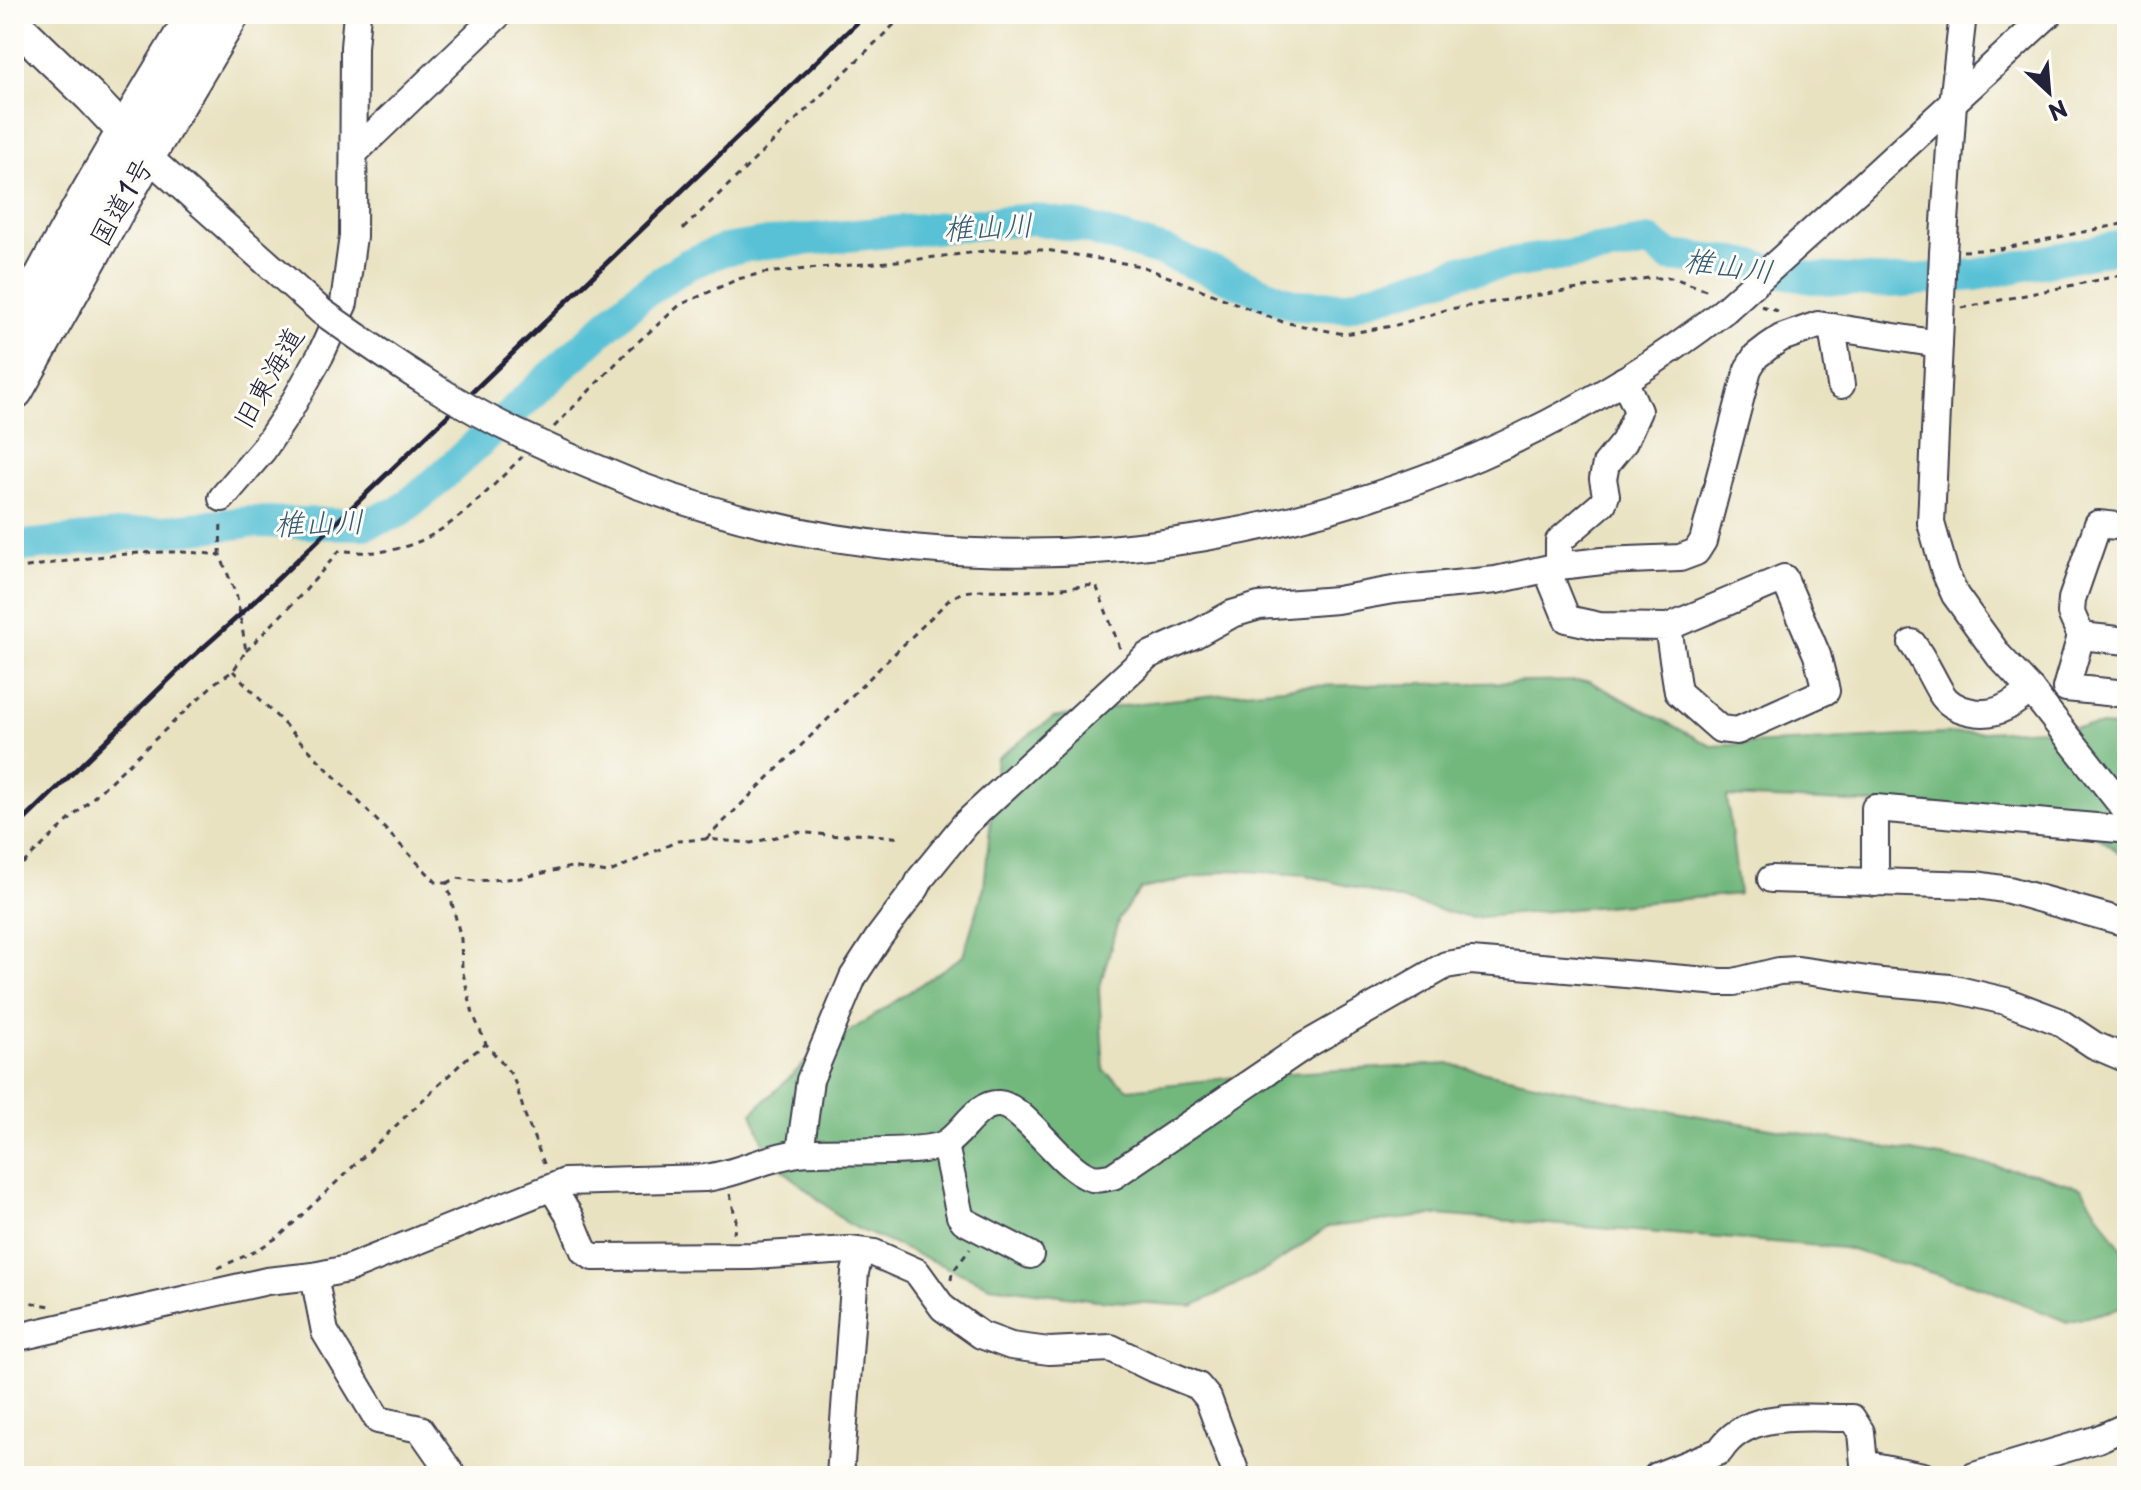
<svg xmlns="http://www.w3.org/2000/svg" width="2141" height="1490" font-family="'Playpen Sans','Klee One',sans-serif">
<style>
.forest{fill:#72b87d;stroke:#4a6d5c;stroke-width:2}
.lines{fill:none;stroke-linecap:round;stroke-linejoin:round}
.river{stroke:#58c1d5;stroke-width:32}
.minor-casing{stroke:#403f4f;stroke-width:30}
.major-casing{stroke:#403f4f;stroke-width:36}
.highway-casing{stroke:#403f4f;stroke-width:42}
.path{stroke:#403f4f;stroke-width:3;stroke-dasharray:6 6;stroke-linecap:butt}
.minor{stroke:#fff;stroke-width:26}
.major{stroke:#fff;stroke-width:32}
.highway{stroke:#fff;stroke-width:38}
.rail{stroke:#22223b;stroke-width:5}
.minor-bridge-casing{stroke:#403f4f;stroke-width:30;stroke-linecap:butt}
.minor-bridge{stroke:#fff;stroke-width:26}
.labels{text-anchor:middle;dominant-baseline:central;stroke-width:6;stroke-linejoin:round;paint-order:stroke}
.street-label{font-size:28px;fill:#22223b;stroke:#fdfcf7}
.water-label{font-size:30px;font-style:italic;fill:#355a71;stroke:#fdfcf7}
</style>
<rect width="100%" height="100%" fill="#fdfcf7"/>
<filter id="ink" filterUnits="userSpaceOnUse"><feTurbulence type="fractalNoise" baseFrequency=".0125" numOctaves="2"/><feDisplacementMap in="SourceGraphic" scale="16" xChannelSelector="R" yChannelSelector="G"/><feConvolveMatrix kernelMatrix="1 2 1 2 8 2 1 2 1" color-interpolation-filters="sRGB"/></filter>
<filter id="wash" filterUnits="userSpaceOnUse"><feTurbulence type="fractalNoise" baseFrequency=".006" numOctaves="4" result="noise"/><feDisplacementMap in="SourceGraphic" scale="32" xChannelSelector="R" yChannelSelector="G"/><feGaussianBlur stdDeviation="1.8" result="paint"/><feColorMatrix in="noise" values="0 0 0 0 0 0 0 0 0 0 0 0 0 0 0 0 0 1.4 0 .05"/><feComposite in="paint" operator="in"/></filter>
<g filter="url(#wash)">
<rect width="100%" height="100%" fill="#e9e2c1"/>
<polygon class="forest" points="1589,681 1711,746 2101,726 2127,728 2127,858 2062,811 1727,797 1739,894 1470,918 1306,875 1231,870 1141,889 1119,918 1099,990 1104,1071 1129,1089 1254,1075 1449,1064 1630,1104 2034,1173 2082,1188 2125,1255 2125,1307 2067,1322 1982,1287 1844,1248 1437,1215 1328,1227 1269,1268 1193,1306 1096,1300 990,1286 849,1225 770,1159 752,1113 810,1058 963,956 984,887 997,758 1053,718 1141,703 1302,686"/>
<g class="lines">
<polyline class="river" points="14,547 250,522 364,524 399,512 430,487 638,297 686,265 724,250 769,243 1033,219 1086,228 1165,252 1294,305 1344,307 1465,270 1650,242 1669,256 1734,262 1812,278 1892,282 1975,275 2127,245"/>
</g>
</g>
<g filter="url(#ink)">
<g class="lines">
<defs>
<g id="minor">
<polyline points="1963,14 1953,103 1943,252 1931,523 1945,572 1955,595 1999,656 2031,690 2127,812"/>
<polyline points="356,151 499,14"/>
<polyline points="146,155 321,311"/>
<polyline points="1859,189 2049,14"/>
<polyline points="1832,327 1841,385"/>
<path d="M637,485C999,621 1422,547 1725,310"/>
<polyline points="222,498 263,450 289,411 320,356 344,303 353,236 354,47 357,14"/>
<polyline points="2127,527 2098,524 2072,599 2071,613 2081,636 2066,688 2127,694"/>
<polyline points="1559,566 1559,541 1603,503 1606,495 1603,479 1606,464 1624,442 1638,411 1624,380"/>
<polyline points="1547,570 1567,619 1599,626 1668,627 1784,578 1817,655 1826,691 1737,731 1720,729 1678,692 1668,627"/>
<polyline points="2081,636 2127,641"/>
<path d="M1912,643C1924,659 1931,676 1941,693C1952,712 1985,718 2004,708C2013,704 2022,696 2031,690"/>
<polyline points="1771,879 1977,885 2009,890 2127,923"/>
<polyline points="1875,883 1875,808 2119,829 2127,825"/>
<polyline points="945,1145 960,1216 964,1221 1030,1255"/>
<polyline points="800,1152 810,1080 853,977 879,937 916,888 921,878 965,824 1147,656 1194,635 1232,614 1259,606 1337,600 1393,590 1496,580 1559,566 1602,561 1680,558 1696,552 1703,541 1748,369 1756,356 1769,346 1781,338 1818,325 1939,344"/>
<polyline points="552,1188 570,1217 584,1251 593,1257 751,1256 849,1250 874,1253 917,1272 943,1308 981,1335 1011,1346 1049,1351 1111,1348 1150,1367 1198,1386 1208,1398 1237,1476"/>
<polyline points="314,1276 325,1332 378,1420 420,1429 453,1476"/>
<path d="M14,1338L267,1281L314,1276L347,1269L565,1182L705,1178C738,1174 766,1157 799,1153C830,1149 926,1156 946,1143C964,1132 976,1103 999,1104C1023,1105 1061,1167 1089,1177C1096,1180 1105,1178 1113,1176L1306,1045L1446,965L1471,961L1720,982H1734L1779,971L1798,970L1882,982L1950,988L2005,1001L2058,1021L2094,1045L2127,1059"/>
<polyline points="840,1476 855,1272 860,1253"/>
<path d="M1657,1476L1720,1451C1747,1408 1808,1419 1852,1418L1861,1432L1864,1464L1923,1476"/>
<polyline points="1974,1476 2098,1439 2127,1426"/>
</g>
<polyline id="major" points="14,23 91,97 141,150"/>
<g id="highway">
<path d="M14,334C70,224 133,119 197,14"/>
<polyline points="14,390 146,155 230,14"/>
</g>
</defs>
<use href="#minor" class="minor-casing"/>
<use href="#major" class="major-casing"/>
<use href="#highway" class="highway-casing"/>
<g class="path">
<polyline points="683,229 905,14"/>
<polyline points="1963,251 2000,249 2127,223"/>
<polyline points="1761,306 1784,313"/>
<polyline points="1962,308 2127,274"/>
<polyline points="554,427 630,349 680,305 738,279 763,273 920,259 993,250 1046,250 1141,266 1283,322 1344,334 1393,326 1449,309 1649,278 1674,278 1711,292"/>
<polyline points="220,555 221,519"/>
<path d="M14,569C82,559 151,546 220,555"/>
<path d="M246,651L305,591L340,550C424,564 467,511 522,457"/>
<polyline points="233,671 437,883 447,883 461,939 462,969 473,1014 486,1044 511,1074 516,1085 525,1115 545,1166"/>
<polyline points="706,839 950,599 963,592 979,590 1026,591 1096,585 1121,651"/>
<polyline points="14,872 216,682 233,671 246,651 237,597 220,555"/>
<polyline points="447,883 457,878 475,881 520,878 571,867 608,873 678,841 706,839 751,843 796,832 840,836 857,833 902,838"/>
<polyline points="730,1194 736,1220 734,1233"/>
<polyline points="218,1268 256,1251 281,1235 468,1057 486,1044"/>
<polyline points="951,1280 952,1273 970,1249"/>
<polyline points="14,1289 22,1301 51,1306"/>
</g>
<use href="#minor" class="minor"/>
<use href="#major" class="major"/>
<use href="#highway" class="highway"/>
<polyline class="rail" points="14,830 187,662 241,614 866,14"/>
<defs>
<g id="minor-bridge">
<polyline points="1725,310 1859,189"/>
<path d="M321,311C391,361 462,409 541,444C572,459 605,471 637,485"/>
</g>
</defs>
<use href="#minor-bridge" class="minor-bridge-casing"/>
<use href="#minor-bridge" class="minor-bridge"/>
</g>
</g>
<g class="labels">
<g class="street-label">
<text transform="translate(120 201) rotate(-60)">国道1号</text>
<text transform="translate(267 377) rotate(-60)">旧東海道</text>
</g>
<g class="water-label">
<text transform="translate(988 225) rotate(-3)">椎山川</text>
<text transform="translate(1729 264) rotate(8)">椎山川</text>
<text transform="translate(319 521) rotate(-2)">椎山川</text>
</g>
</g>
<rect width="2141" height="1490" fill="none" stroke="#fdfcf7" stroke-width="48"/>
<g transform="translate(2049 92) rotate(154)" stroke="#fdfcf7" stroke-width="6" paint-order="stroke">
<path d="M0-6L14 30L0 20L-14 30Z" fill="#22223b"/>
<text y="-12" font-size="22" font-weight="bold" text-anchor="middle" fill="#22223b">N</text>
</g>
</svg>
